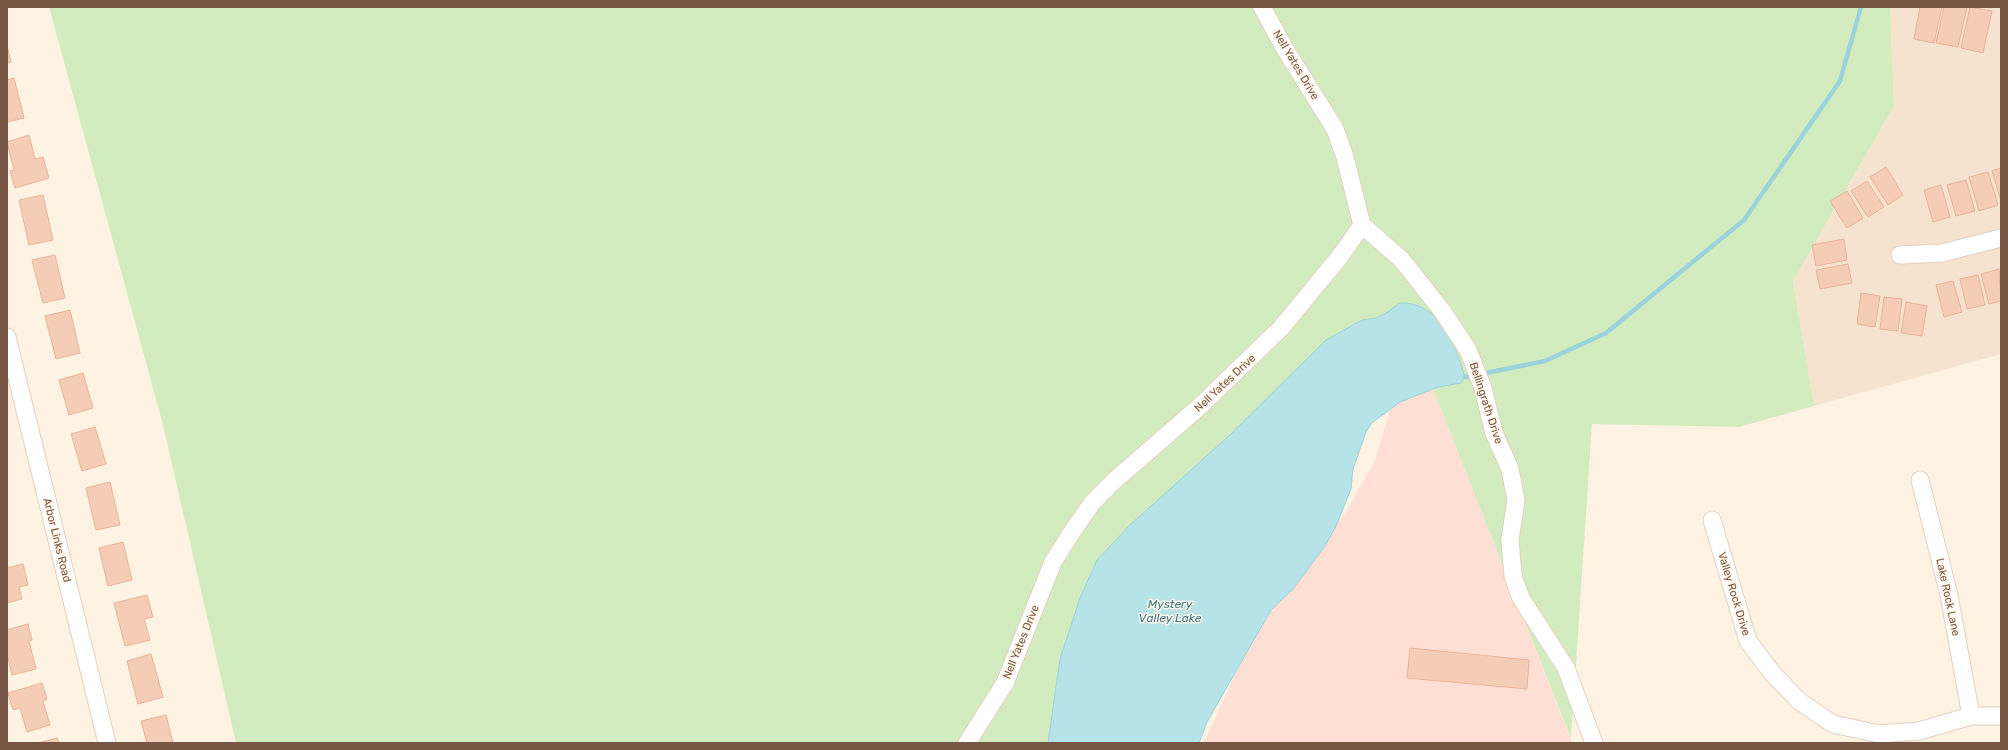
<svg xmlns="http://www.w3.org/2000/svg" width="2008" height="750" font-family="Rubik,sans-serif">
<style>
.residential{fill:#f6e3cf}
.commercial{fill:#ffdfd4}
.green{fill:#d3ecbf}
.water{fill:#b5e3e8;stroke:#9ad3db}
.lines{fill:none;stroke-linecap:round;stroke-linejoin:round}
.stream{stroke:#9ad3db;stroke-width:4.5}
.building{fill:#f5cdb7;stroke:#e9b397}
.minor-casing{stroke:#e5cfbf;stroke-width:19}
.minor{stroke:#fff;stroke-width:17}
.labels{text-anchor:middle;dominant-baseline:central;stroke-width:3;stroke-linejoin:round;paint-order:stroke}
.street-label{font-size:11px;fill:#775646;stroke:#fff6e9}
.water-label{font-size:12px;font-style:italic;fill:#3b7b85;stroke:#fff6e9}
</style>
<rect width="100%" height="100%" fill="#fef2e2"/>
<polygon class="residential" points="1890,7 2001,7 2001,354 1814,406 1793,281 1894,106"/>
<polygon class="commercial" points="1412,335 1572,743 1204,743 1253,635 1302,552 1345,514 1375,461"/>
<polygon class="green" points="49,7 1890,7 1894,106 1793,281 1814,406 1739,427 1592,424 1571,739 1412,336 1093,743 236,743 163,425"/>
<path class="water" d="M1399,303C1440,301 1455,345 1465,377L1461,383L1438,387L1400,402L1372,423L1366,432L1353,469L1351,489L1336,526L1325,546L1293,589L1271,610L1207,722L1199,743H1048L1060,659L1080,598L1097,560L1130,525L1231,434L1326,340L1362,320L1376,318L1388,312Z"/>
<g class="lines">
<g class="stream">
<polyline points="1481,374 1545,361 1606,333 1744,220 1840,81 1861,7"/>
<polyline points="1465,377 1474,375"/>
</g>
</g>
<g class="building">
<polygon points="1920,7 1942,7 1934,43 1914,39"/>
<polygon points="1944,7 1967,7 1958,47 1936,43"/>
<polygon points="1970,7 1992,11 1983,53 1961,48"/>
<polygon points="7,45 11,62 7,63"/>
<polygon points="14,78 24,118 7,122 7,80"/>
<polygon points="29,135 35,159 43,157 49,178 15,188 10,171 14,170 7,142"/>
<polygon points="1886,167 1903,195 1888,205 1870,177"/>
<polygon points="2001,168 2001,201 1992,171"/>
<polygon points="1988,172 1998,205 1979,211 1969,177"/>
<polygon points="1966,180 1975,211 1956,216 1947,185"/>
<polygon points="1867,181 1884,207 1868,217 1851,191"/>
<polygon points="1941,185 1950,217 1933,222 1924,190"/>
<polygon points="1847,191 1863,218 1847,228 1830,201"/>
<polygon points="43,195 53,240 29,245 19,200"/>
<polygon points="1844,239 1847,260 1816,266 1812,245"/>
<polygon points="55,255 65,298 43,303 32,260"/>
<polygon points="1848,264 1852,283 1820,289 1816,270"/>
<polygon points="1999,269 2001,301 1989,304 1981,274"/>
<polygon points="1978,275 1985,305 1967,309 1960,279"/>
<polygon points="1953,281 1962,312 1944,317 1936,285"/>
<polygon points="1861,293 1880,296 1875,327 1857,324"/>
<polygon points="1884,297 1902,299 1898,331 1880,329"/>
<polygon points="1906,302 1927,306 1922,336 1901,333"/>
<polygon points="70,310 80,353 56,359 45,316"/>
<polygon points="83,373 93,408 69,415 59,380"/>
<polygon points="95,427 106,464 82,471 71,434"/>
<polygon points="110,482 120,525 96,530 86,488"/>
<polygon points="123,542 132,580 108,586 99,548"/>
<polygon points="23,564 28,585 19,587 22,599 7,603 7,568"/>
<polygon points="147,595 153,617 144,619 150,640 125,646 114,603"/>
<polygon points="28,624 32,640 29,641 36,669 12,675 7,654 7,630"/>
<polygon points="1410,648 1529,660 1527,689 1407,678"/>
<polygon points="151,654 163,697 138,704 127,661"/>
<polygon points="42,683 47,699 43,701 50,725 27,732 20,708 13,710 8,693"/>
<polygon points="166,715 173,743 147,743 141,721"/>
<polygon points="57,738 59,743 38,743"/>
</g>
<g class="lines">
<defs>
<g id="minor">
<polyline points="1362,225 1402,260 1443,312 1468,350 1483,388 1494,433 1510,469 1516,500 1510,540 1513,576 1521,598 1566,668 1594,743"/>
<polyline points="1900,255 1942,253 2001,238"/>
<polyline points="7,337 107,743"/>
<polyline points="1920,480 1949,595 1971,716"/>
<polyline points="1712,520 1748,641 1773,674 1799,701 1833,724 1879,734 1919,731 1971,716 2001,716"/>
<polyline points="967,743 1005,683 1053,562 1070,535 1092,503 1115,480 1198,408 1281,328 1341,255 1362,225 1345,157 1335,129 1285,49 1262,7"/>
</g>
</defs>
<use href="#minor" class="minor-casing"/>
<use href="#minor" class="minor"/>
</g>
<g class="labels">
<g class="street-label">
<text transform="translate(1296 65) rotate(59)">Nell Yates Drive</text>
<text transform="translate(1225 383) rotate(-43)">Nell Yates Drive</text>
<text transform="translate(1486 403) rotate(72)">Bellingrath Drive</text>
<text transform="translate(57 540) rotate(76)">Arbor Links Road</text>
<text transform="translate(1734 594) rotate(73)">Valley Rock Drive</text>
<text transform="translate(1948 597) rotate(78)">Lake Rock Lane</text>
<text transform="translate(1021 642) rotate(-68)">Nell Yates Drive</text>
</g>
<g class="water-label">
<text x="1170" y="604">Mystery<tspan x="1170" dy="14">Valley Lake</tspan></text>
</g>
</g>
<rect width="2008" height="750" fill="none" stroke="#775646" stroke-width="16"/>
</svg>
